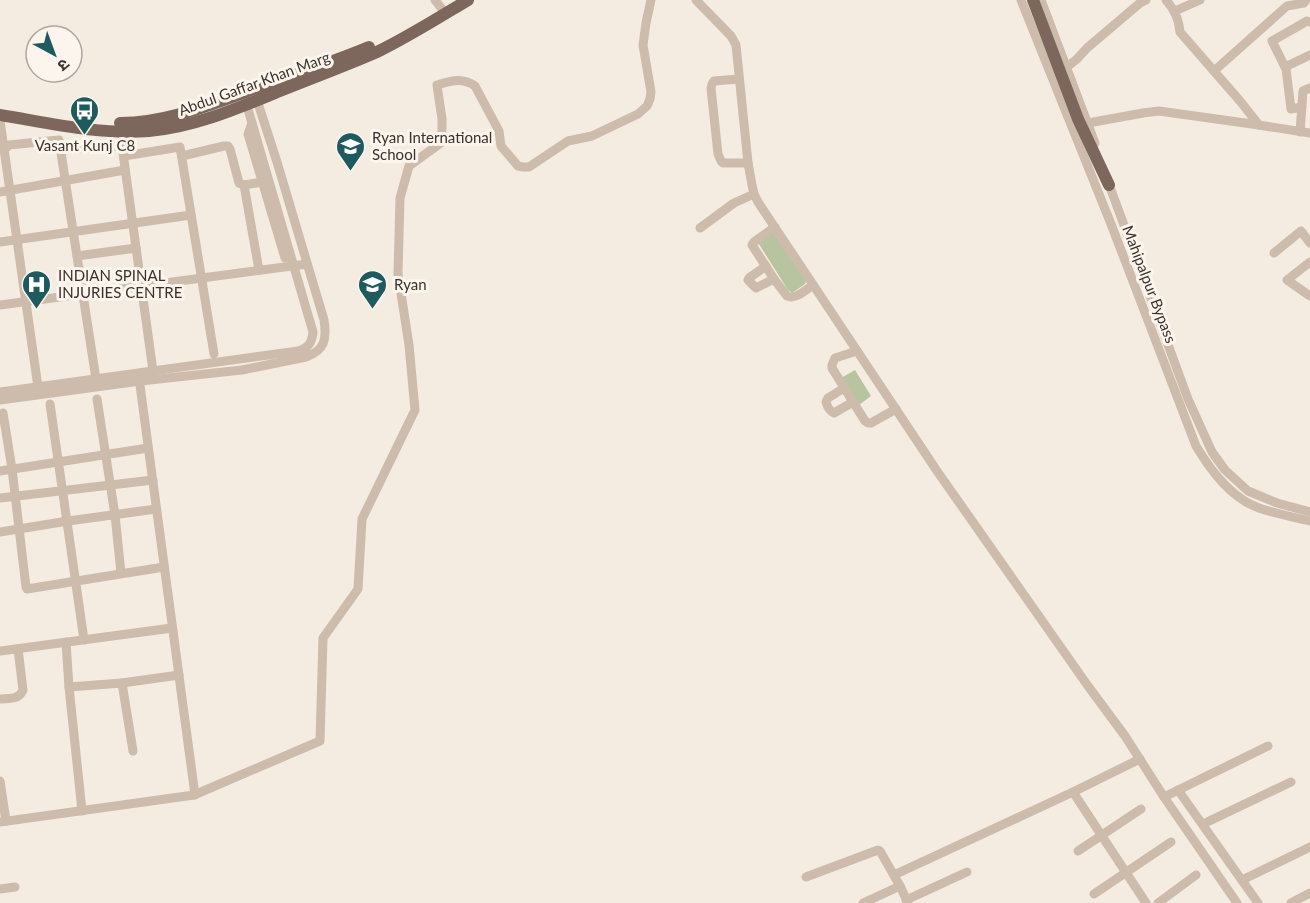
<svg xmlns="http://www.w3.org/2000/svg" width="1310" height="903" font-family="Lato,'Noto Sans Devanagari',sans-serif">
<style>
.park{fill:#b8c4a0}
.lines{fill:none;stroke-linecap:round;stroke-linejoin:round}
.minor{stroke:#cdbbac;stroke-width:9}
.major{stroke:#7d675c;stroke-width:12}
.labels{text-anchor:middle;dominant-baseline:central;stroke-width:6;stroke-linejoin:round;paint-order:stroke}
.street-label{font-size:15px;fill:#3b302b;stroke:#fbf5ee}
.poi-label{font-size:15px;fill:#3b302b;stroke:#fbf5ee;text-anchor:start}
</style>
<rect width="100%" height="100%" fill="#f4ebe1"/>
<g class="park">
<polygon points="774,233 806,280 805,284 792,293 788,290 757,241"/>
<polygon points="855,370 871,396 859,405 841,378"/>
</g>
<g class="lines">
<g class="minor">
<polyline points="435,0 446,14"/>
<polyline points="696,0 731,36 736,45 748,163 752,185 754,194 758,202 937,471 1088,686 1125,736 1164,797 1237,903"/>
<path d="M1021,0L1111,224L1196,446C1211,471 1231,498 1259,508C1276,514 1293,517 1310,521"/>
<polyline points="1041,0 1095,143"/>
<path d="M1166,0C1175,10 1179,19 1180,32L1240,101L1259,125"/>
<polyline points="1175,11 1200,0"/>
<polyline points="1067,67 1077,59 1087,48 1140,3 1146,0"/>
<polyline points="1285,67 1310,55"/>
<polyline points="1214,71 1287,6 1304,3 1306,0"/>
<polyline points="739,79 714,81 712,84 711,88 718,154 721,161 723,163 748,163"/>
<polyline points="1302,107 1291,109 1286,69 1272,41 1307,21 1310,22"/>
<polyline points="0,121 38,387"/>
<polyline points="252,123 248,134 285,258"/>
<polyline points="1088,123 1143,113 1159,111 1252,124 1310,133"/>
<polyline points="122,131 122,146 153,371"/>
<polyline points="1300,132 1303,91 1310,88"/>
<polyline points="5,149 9,145 59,140 96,379"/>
<polyline points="60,150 122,146"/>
<polyline points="124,156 180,147 214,354"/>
<polyline points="182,156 224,146 228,146 230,149 239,183 244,185 262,182"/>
<polyline points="1107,179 1188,399 1212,452 1225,470 1248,491 1277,503 1310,512"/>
<polyline points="244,185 259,270"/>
<polyline points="0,192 125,170"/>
<path d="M775,227L754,242L752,245L774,279L787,296C796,300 805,290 813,285"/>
<polyline points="700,228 734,203 754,194"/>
<polyline points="0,242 191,215"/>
<polyline points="1274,253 1301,231 1310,243"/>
<polyline points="77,256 136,248"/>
<polyline points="1310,262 1287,280 1310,296"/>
<polyline points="766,266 749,278 748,280 756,288 774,279"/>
<polyline points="0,305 307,264"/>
<polyline points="857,351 835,358 832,365 832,368 865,421 868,423 871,423 896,409"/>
<polyline points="139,378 195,795"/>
<path d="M844,388L828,398L826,402C827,406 830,411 834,413L853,402"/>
<path d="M0,392L298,351C309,348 312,342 313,332L245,99"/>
<polyline points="97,399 115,515 121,573"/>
<path d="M0,400L140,381L242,370L306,357C325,350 327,339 324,320L277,162L255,94"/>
<polyline points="50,404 84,640"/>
<polyline points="3,413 12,469 26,587 27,589 164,567"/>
<polyline points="0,471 148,448"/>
<polyline points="0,498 153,480"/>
<polyline points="0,532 68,521 156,509"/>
<polyline points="66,642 69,687 82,811"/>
<polyline points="0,651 172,628"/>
<polyline points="122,683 179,675"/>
<polyline points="69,687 122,683 133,751"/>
<path d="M0,699C9,698 19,700 23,690L18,649"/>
<polyline points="0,781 6,821"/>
<polyline points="1178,790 1258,903"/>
<polyline points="1073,792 1146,903"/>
<polyline points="1164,797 1268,746"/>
<path d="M0,822L194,795L320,741L323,638L358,589L362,519L415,410L409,345L398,274L400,198L409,166L442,142V119L437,85C451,81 462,77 475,86L499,131L501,146L518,166L523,167H529L568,141L592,136L638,114L647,106L650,99L651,92L643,45L646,23L651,0"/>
<polyline points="1203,824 1291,782"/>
<polyline points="1078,851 1141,809"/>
<polyline points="894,875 1073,792 1140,759"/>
<polyline points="806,877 878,850 880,851 900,886 908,903"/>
<polyline points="1242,880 1310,847"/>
<polyline points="0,889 15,887"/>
<polyline points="1094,894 1171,842"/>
<polyline points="906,900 967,872"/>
<polyline points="863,903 900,886"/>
<polyline points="1158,903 1196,875"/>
<polyline points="1291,903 1310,893"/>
</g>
<g class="major">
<polyline points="1033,0 1078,119 1109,185"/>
<path d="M0,115C49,123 99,135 149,131C195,127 238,108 280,91C312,78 345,66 377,52C408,37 438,18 468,0"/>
<path d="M120,123C165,123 207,106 248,91C289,77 330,63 369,47"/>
</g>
</g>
<defs>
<symbol id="bus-pin" viewBox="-11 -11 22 30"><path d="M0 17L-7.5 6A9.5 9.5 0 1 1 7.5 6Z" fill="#1f5a5e" stroke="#fbf5ee"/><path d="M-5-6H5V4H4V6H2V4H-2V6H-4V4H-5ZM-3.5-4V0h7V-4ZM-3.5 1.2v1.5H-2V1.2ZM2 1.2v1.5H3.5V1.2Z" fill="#fff"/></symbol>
<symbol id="school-pin" viewBox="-11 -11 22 30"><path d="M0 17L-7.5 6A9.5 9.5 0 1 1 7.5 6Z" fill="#1f5a5e" stroke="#fbf5ee"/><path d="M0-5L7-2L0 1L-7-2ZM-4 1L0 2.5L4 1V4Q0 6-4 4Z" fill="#fff"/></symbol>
<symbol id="hospital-pin" viewBox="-11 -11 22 30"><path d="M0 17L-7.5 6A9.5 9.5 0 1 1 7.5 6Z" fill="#1f5a5e" stroke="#fbf5ee"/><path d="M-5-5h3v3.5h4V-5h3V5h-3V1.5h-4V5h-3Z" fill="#fff"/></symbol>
</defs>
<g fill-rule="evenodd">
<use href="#bus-pin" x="68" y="94" width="33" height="45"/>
<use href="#school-pin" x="334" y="130" width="33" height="45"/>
<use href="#hospital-pin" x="20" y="268" width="33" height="45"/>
<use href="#school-pin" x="356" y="268" width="33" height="45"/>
</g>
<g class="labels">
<g class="street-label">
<text transform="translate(254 83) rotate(-20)">Abdul Gaffar Khan Marg</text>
<text transform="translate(1150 284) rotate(69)">Mahipalpur Bypass</text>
</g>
<g class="poi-label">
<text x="372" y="137">Ryan International<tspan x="372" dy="17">School</tspan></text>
<text x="85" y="145" text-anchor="middle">Vasant Kunj C8</text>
<text x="58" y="275">INDIAN SPINAL<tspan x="58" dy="17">INJURIES CENTRE</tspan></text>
<text x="394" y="284">Ryan</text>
</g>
</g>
<g transform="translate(54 54) rotate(139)"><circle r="28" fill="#fbf5ee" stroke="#aea6a0" stroke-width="1.5"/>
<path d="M0-4.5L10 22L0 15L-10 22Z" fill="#1f5a5e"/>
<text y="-9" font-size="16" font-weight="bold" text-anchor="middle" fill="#3b302b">उ</text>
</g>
</svg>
